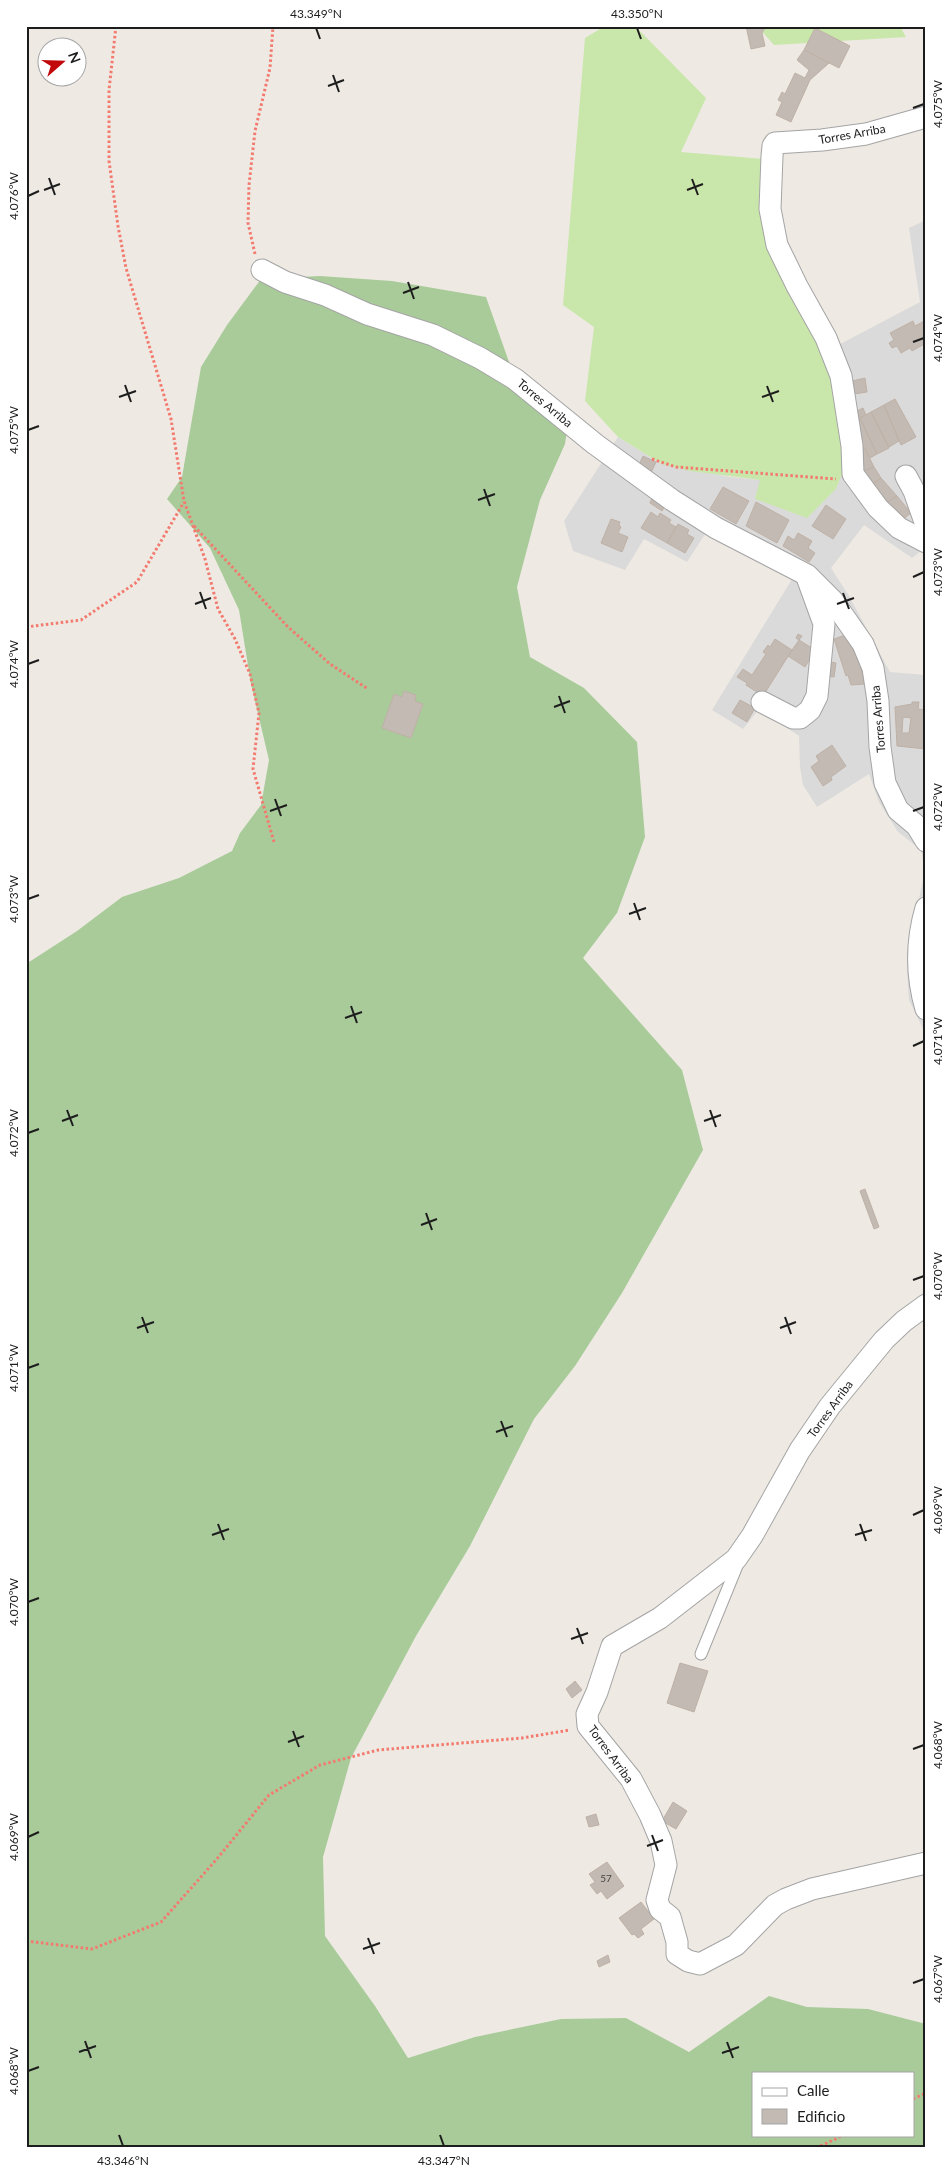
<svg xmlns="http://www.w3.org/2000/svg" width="952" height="2174" font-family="Lato,sans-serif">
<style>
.residential{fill:#dbdada}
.grass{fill:#c9e6ab}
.forest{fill:#a9cb9a;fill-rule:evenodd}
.building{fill:#c2bab3;stroke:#bfb1a6;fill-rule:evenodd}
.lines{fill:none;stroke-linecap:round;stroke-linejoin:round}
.service-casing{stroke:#a4a4a4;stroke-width:13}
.minor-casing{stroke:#a4a4a4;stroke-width:23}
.path{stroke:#f37a6f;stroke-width:3;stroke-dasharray:2.5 2.5;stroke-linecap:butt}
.service{stroke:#fff;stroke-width:11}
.minor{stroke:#fff;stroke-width:21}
.ticks{fill:none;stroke:#1d1d1d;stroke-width:2}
.labels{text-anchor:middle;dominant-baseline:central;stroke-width:4.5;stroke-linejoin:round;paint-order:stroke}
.number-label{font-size:10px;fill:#464442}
.street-label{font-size:12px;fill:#1d1d1d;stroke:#fff}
.neatline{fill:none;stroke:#1d1d1d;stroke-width:2}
.ticks-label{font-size:12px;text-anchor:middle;fill:#1d1d1d}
</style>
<rect width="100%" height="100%" fill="#eeeae3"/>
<polygon class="residential" points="926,220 926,547 912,558 864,525 831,568 849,596 890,672 926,675 926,1035 909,1000 907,970 907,951 925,872 921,850 898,832 879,802 869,774 817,807 803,785 800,767 799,736 759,709 743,729 712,710 792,579 707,531 687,562 644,539 625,570 573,551 564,521 618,437 662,464 730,477 761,480 755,499 827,351 920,302 909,228"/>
<g class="grass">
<polygon points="605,26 635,26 706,98 681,152 764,159 765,212 827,351 847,462 836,489 807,518 755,499 760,480 690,471 662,464 618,437 585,401 594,327 563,305 585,38"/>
<polygon points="757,26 900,26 906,37 774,45"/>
</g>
<path class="forest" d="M320,276L392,281L486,297L515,379L568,423L565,444L540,500L517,587L530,657L584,688L637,742L645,837L617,913L583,958L682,1070L703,1150L622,1293L575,1366L534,1419L470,1546L416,1636L351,1758L323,1857L325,1936L375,2006L408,2058L475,2037L561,2019L626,2018L689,2052L769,1996L807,2007L868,2009L926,2024V2148H26V964L77,931L122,897L179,878L232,851L240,833L261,805L269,760L251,684L239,610L210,548L167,499L182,477L201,367L227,325L261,279ZM753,2073H913V2135H753Z"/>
<g class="building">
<polygon points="746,26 766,26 762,33 765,46 751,49"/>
<polygon points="815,28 850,46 839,68 804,50"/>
<polygon points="804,50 829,63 810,80 791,122 776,115 782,102 778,100 782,92 785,94 795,73 805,78 809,70 797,60"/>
<polygon points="926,320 926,343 912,351 910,348 901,353 897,346 892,348 889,343 894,340 890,333 913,321 915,326"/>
<polygon points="865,378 867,392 854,394 852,381"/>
<polygon points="895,399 916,437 901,445 884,405"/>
<polygon points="884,405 899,441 889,447 871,412"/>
<polygon points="863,408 866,415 860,418 877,454 870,458 865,449 856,452 851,414"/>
<polygon points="871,412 889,448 877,454 860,418"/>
<polygon points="865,449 874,467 859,473 856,452"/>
<polygon points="643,456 656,462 651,473 638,467"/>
<polygon points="874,467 881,478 867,488 859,473"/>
<polygon points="881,478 897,496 883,505 867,488"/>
<polygon points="723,487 749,501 736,524 710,509"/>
<polygon points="653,496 666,504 662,511 650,503"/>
<polygon points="897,496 911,513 902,520 883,505"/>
<polygon points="756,502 789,520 777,543 746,526"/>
<polygon points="826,505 846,519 833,539 812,526"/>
<polygon points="651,512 658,517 660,513 671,520 669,523 676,527 667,543 641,528"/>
<polygon points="611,519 620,522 619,525 621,527 618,533 628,537 622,552 601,543"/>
<polygon points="678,524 689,530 687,534 694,538 685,553 667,543"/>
<polygon points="798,533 812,541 808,548 815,553 809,562 783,546 788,536 794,540"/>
<polygon points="798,634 802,636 799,640 815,650 805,667 788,656 799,640 796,638"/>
<polygon points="845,635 859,661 865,684 851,685 848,675 846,676 834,639"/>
<polygon points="775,639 792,650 763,696 746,685 747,683 737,677 743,669 752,675 766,654 763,652 768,645 770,647"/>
<polygon points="826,661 836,663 834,677 824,676"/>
<polygon points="404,691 416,695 415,701 423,704 411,738 382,728 394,694 402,697"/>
<polygon points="740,700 755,708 747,722 732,713"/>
<path d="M912,702H919L918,709L926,710V749L897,746L895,707L912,704ZM903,717L911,718L909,733H902Z"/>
<polygon points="832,745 846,766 831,777 832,780 823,786 811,767 819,761 816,756"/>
<polygon points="865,1189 879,1227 874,1229 860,1191"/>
<polygon points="680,1663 708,1671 694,1712 667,1703"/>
<polygon points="575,1681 582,1690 572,1698 566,1689"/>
<polygon points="673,1802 687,1811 676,1829 662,1821"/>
<polygon points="596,1814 599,1825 589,1827 586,1817"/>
<polygon points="607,1862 624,1886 607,1899 601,1891 597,1894 590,1885 595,1882 589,1874"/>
<polygon points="641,1902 654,1919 641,1929 644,1934 638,1938 634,1934 632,1935 619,1918"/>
<polygon points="608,1955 610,1962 599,1967 597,1961"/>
</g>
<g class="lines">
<defs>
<polyline id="service" points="701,1654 739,1561"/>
<g id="minor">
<polyline points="926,117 866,134 822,140 775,143 773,146 772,156 770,209 777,245 797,286 826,338 841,376 852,446 853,474 878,508 899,528 926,542"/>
<polyline points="262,270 285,282 325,295 367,314 433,335 480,358 515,379 595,444 672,500 716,528 807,575 833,601 863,644 873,668 878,701 880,747 885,783 898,810 917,826 926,841"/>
<polyline points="906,476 914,491 926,525"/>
<polyline points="762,702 793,718 800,718 810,710 817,696 824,624 808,580"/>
<path d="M926,908C916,942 916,975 926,1009"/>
<polyline points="926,1305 904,1321 884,1340 830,1406 800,1450 752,1536 736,1559 660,1618 612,1646 597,1692 587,1714 588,1726 631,1779 650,1815 661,1841 666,1865 657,1900 660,1909 670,1917 677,1942 677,1954 688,1961 700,1964 736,1945 775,1905 786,1899 812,1889 926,1863"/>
</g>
</defs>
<use href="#service" class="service-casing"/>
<use href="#minor" class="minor-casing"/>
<g class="path">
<polyline points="116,26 109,90 109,161 118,226 126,268 171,419 184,501 205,559 218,609 235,639 250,674 259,713 253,769 274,842"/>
<polyline points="255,254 248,223 249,185 255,131 270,68 273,26"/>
<polyline points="652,459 676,467 836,479"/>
<polyline points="194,526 288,627 330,664 368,689"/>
<polyline points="26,627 81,620 137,582 184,502"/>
<polyline points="26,1941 92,1949 161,1922 216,1860 269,1795 320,1765 378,1750 522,1738 570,1730"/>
<polyline points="913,2099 926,2093"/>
<polyline points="816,2148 844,2135"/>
</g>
<use href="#service" class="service"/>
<use href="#minor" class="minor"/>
</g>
<path class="ticks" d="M316,28L320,39M637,28L641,39M333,75L339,92M328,86L344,80M913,108L924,104M49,178L55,195M692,179L698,195M44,190L60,184M687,190L703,184M28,196L39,191M408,282L414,299M403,293L419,287M913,342L924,338M125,385L131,402M767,386L773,402M119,397L136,391M762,397L779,391M28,430L39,426M484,489L490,506M478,500L495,494M913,577L924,572M200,592L206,609M843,593L849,609M195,604L211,598M837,604L854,598M28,664L39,660M559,696L565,713M554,707L570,701M275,799L281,816M270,811L287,805M913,811L924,807M28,899L39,895M634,903L640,920M629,914L646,908M351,1006L357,1023M345,1018L362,1012M913,1046L924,1041M67,1110L73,1126M710,1110L716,1127M62,1121L78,1115M704,1121L721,1115M28,1133L39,1129M426,1213L432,1230M421,1225L437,1219M913,1280L924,1276M142,1317L148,1333M785,1317L791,1334M137,1328L154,1322M780,1328L796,1322M28,1368L39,1364M501,1421L507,1437M496,1432L513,1426M913,1515L924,1510M218,1524L224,1540M860,1524L866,1541M212,1535L229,1529M855,1535L872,1530M28,1602L39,1598M577,1628L583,1644M571,1639L588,1633M293,1731L299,1747M288,1742L304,1736M913,1749L924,1745M652,1835L658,1851M28,1837L39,1832M647,1846L663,1840M368,1938L374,1954M363,1949L380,1943M913,1983L924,1979M85,2041L91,2058M727,2042L733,2058M79,2052L96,2046M722,2053L739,2047M28,2071L39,2067M119,2135L123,2146M440,2135L444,2146"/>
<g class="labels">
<g class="number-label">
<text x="606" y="1878">57</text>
</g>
<g class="street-label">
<text transform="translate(852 134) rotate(-10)">Torres Arriba</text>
<text transform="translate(545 403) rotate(40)">Torres Arriba</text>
<text transform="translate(878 719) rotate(-95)">Torres Arriba</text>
<text transform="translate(830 1409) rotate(-54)">Torres Arriba</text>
<text transform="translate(611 1754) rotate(54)">Torres Arriba</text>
</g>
</g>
<rect width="952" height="2174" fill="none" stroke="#ffffff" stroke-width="55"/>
<rect x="752" y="2072" width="162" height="65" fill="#ffffff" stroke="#a5a5a5"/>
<rect x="762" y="2088" width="25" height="8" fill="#ffffff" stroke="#a5a5a5"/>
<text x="797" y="2096" font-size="15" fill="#1d1d1d">Calle</text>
<rect x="762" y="2109" width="25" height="15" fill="#c2bab3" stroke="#a5a5a5"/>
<text x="797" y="2122" font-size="15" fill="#1d1d1d">Edificio</text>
<g transform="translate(62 62) rotate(70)"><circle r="24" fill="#ffffff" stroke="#a5a5a5"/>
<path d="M0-4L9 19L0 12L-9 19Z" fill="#c1090c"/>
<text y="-8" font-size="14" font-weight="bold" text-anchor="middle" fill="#1d1d1d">N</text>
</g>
<rect x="28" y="28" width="896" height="2118" class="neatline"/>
<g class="ticks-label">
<text x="316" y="18">43.349°N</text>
<text x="637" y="18">43.350°N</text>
<text transform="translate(938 104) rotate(-90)" y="4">4.075°W</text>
<text transform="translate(14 196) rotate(-90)" y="4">4.076°W</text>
<text transform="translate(938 338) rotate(-90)" y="4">4.074°W</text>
<text transform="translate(14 430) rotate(-90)" y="4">4.075°W</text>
<text transform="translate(938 572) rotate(-90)" y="4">4.073°W</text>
<text transform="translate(14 664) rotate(-90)" y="4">4.074°W</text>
<text transform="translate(938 807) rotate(-90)" y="4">4.072°W</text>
<text transform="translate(14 899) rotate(-90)" y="4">4.073°W</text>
<text transform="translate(938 1041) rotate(-90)" y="4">4.071°W</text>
<text transform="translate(14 1133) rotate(-90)" y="4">4.072°W</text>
<text transform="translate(938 1276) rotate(-90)" y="4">4.070°W</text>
<text transform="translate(14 1368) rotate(-90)" y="4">4.071°W</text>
<text transform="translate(938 1510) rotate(-90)" y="4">4.069°W</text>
<text transform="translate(14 1602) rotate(-90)" y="4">4.070°W</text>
<text transform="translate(938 1745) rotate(-90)" y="4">4.068°W</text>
<text transform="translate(14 1837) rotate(-90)" y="4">4.069°W</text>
<text transform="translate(938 1979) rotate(-90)" y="4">4.067°W</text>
<text transform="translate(14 2071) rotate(-90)" y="4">4.068°W</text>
<text x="123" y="2165">43.346°N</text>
<text x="444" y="2165">43.347°N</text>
</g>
</svg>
